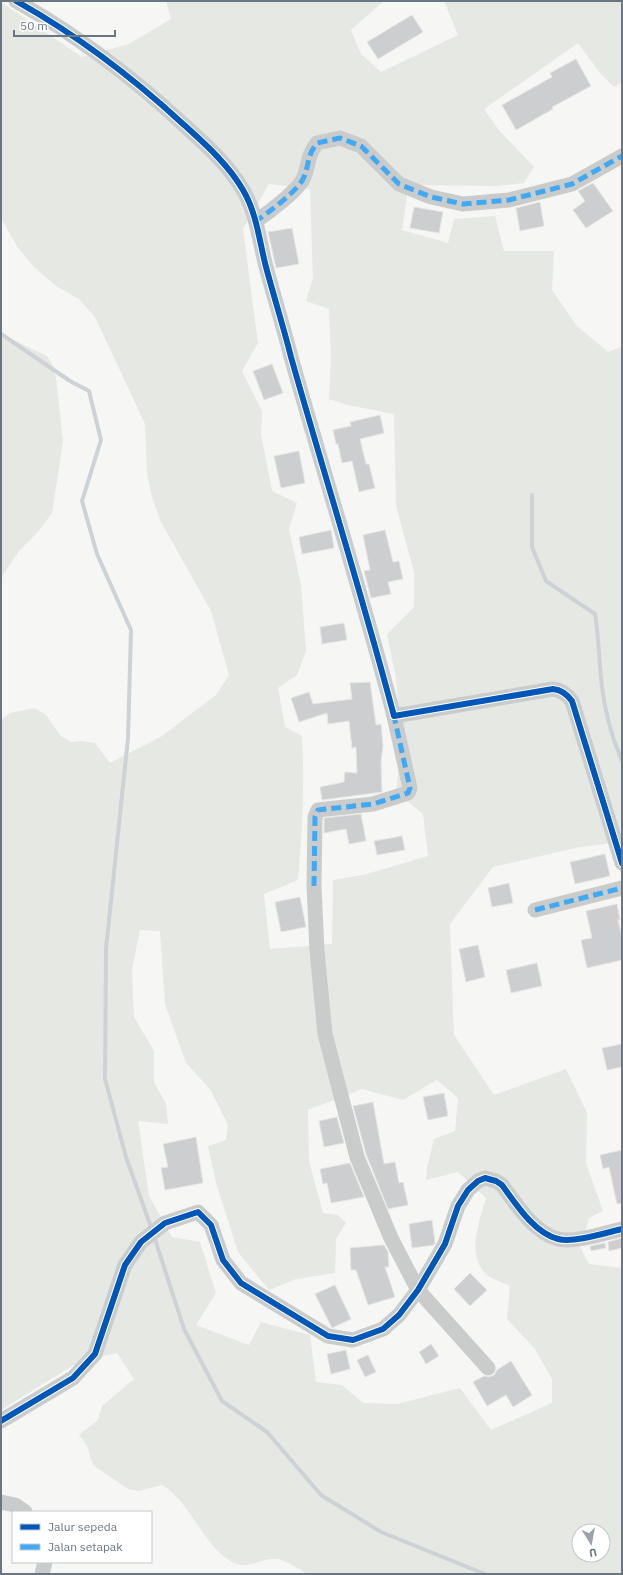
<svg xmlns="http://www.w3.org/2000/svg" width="623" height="1575" font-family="'IBM Plex Sans',sans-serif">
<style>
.green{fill:#e6e8e3;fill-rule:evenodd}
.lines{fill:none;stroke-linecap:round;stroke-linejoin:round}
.stream{stroke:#ccd2d6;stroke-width:4}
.building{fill:#cdcecf;stroke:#e5e5e4}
.street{stroke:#cacccc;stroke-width:15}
.quiet{stroke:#3fa9f5;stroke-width:5;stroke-dasharray:10 5;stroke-linecap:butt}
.cycleway-casing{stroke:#fff;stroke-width:8}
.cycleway{stroke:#0057b8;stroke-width:6}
</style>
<rect width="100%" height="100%" fill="#f6f6f5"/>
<g class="green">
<path d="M166,1H384L351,30L361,54L381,72L458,35L444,1H622V82L614,87L600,73L578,43L484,109L498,129L534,167L524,183L496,186L416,185L409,182L402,230L448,243L454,219L495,216L504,251H554L552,290L577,326L608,352L622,347V842L580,847L493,867L450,924L454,1035L494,1095L566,1069L587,1113L586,1163L603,1211L589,1218L580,1247L589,1264L622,1268V1574H307C300,1570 284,1559 277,1559C261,1557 249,1571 232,1562C201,1544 192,1503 162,1485L139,1491L128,1489L93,1465L87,1446L79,1435L98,1420L102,1406L134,1379L117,1353L77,1363L1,1410V720L10,713L35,708L46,715L60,735L71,742L82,741L95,743L110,763L162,736L216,695L229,675L211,611L160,520L152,497L147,473L145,424L95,317L79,299L56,286L34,267L18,248L1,218V2L82,57L129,44L171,19ZM269,184L310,189L313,278L306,301L329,309L331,360L329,399L348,405L394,414L396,506L414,572V607L387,634L396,678L402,740L396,792L423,814L428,856L363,875L333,880L332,944L270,949L264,894L298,880C302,832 305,784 302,736L285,727L278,688L297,675L306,651L301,585L289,529L297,503L272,491L261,434L262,411L242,371L258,343L243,229ZM140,930L160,931L165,1004L186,1063L210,1089L228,1125L226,1140L208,1146L216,1183L238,1252L269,1290L296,1279L335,1273L336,1239L346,1223L338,1215L323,1213L309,1161L308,1110L362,1089L403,1100L437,1080L458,1098L455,1131L434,1139L427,1167L426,1180L458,1172L486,1198C480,1221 466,1253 485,1273C491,1279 502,1282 510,1286L507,1319L535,1349L552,1379V1403L491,1430L460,1388L397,1404L363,1403L342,1385L316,1382L310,1335L261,1322L249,1345L196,1325L216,1293L200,1242L172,1237L149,1196L138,1121L168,1124L166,1104L154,1082V1051L134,1017L132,969ZM579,1531H603V1555H579Z"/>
<polygon points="1,334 47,356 53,366 56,378 63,442 52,513 37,533 19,551 1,578"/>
</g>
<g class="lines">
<g class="stream">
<polyline points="1,334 70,381 89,391 101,440 82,501 97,554 131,630 128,738 106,949 105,1079 126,1157 152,1230"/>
<path d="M532,495V547L546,581L595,614C599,638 599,663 602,687C605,711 612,738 622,761"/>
<polyline points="154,1236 184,1329 222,1401 267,1432 321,1495 381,1532 485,1574"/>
</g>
</g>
<g class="building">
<polygon points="412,15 423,32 378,59 367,42"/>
<polygon points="576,59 591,86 552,107 553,109 516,130 502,105 552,77 550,73"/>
<polygon points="593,183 613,211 586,228 573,210 585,201 578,191"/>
<polygon points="540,202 544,226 520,231 516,208"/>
<polygon points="414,207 443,212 439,233 410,228"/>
<polygon points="292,228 299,264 276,268 268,232"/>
<polygon points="272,364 283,393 264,400 253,371"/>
<polygon points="380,415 384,433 360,439 366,464 369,464 375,488 359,492 352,461 342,463 338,444 336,444 333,430 351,426 350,422"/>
<polygon points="299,451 305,483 281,488 274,456"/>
<polygon points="331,530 334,548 302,554 299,537"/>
<polygon points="385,530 393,562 399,561 403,579 388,582 391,594 371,598 364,571 370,570 363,535"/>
<polygon points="344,623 347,640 322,644 320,627"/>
<polygon points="370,682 376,725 381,724 383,745 381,762 382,792 322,800 320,787 344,782 345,772 357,773 356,747 352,748 349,721 328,724 327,713 299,722 291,698 309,692 313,704 352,699 350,683"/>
<polygon points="361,814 366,841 349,844 346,829 324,833 324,818"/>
<polygon points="402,836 405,850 377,855 374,841"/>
<polygon points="605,854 610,876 575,884 570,862"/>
<polygon points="509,883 513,903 492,907 488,888"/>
<polygon points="300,897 306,927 281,932 275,902"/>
<polygon points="617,904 620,920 618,920 622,938 622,960 587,968 581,940 592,938 586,911"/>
<polygon points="478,945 485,977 466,982 459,949"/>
<polygon points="537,963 542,986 511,993 506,970"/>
<polygon points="622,1044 622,1067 607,1070 602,1048"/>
<polygon points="444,1093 448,1116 428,1120 423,1097"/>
<polygon points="373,1102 384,1164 395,1162 399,1183 403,1182 408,1205 388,1209 366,1154 353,1106"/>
<polygon points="337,1117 344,1143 324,1147 319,1121"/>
<polygon points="196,1137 203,1183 165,1190 161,1168 168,1167 163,1144"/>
<polygon points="622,1150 622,1203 617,1204 609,1167 603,1169 600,1155"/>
<polygon points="350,1163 364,1197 331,1203 327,1183 323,1184 320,1169"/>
<polygon points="432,1220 435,1243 434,1245 412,1248 409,1224"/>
<polygon points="622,1238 622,1248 609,1251 608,1242"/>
<polygon points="605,1243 606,1248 591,1251 590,1246"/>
<polygon points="384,1245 388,1252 389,1267 385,1267 395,1297 368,1305 356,1270 351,1270 350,1248"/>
<polygon points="470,1273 487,1290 470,1306 454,1289"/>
<polygon points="335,1285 351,1319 332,1328 315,1294"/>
<polygon points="431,1344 439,1356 426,1364 419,1352"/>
<polygon points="346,1350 350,1369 331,1374 327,1354"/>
<polygon points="368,1355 376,1372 365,1377 357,1360"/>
<polygon points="511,1361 532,1395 513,1407 506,1395 487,1406 473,1382 484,1376 489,1377 494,1375 497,1370"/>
</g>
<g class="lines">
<g class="street">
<path d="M16,1C77,35 132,77 183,124C205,144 228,164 243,190C256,212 259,238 265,263C273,294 283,325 291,357C325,477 362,595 394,716L553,689C562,690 567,694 572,701L622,863"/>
<path d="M256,221C268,213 299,190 304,177C310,162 306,158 317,143L340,138L361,146L399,184L431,197L463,204L509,200L572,184L622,156"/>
<polyline points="394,716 410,788 408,793 373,804 318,810 315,817 314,886 317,951 325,1034 357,1157 391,1238 418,1290 488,1368"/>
<polyline points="535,910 622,888"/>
<path d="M1,1421L73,1378L95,1354L125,1265L141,1242L165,1223L198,1212L211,1225L223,1260L241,1283L328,1336L353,1340L383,1329L399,1315L418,1290L445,1244L458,1206L468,1190L478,1181L485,1178L496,1181L502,1185C516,1204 534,1233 558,1239C574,1243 605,1233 622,1229"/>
<polyline points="1,1502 15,1505 25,1512"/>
<polyline points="42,1574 45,1562"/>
</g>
<g class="quiet">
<path d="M256,223V221C268,213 299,190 304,177C310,162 306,158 317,143L340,138L361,146L399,184L431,197L463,204L509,200L572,184L622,156"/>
<polyline points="314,886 315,817 318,810 373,804 408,793 410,788 394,716"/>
<polyline points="535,910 622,888"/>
</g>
<defs>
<g id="cycleway">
<path d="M16,1C77,35 132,77 183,124C205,144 228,164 243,190C256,212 259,238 265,263C273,294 283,325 291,357C325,477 362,595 394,716L553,689C562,690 567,694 572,701L622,863"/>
<path d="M1,1421L73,1378L95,1354L125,1265L141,1242L165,1223L198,1212L211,1225L223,1260L241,1283L328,1336L353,1340L383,1329L399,1315L418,1290L445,1244L458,1206L468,1190L478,1181L485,1178L496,1181L502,1185C516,1204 534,1233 558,1239C574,1243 605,1233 622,1229"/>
</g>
</defs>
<use href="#cycleway" class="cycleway-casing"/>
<use href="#cycleway" class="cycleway"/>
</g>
<rect width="623" height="1575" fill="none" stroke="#687782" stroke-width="4"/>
<rect x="12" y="1511" width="140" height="52" fill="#ffffff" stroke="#c3c9cd"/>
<rect x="20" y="1524" width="20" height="6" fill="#0057b8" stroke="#c3c9cd"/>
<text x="48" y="1531" font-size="12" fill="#687782">Jalur sepeda</text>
<rect x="20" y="1544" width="20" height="6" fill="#3fa9f5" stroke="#c3c9cd"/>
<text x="48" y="1551" font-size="12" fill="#687782">Jalan setapak</text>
<g transform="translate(591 1543) rotate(169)"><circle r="19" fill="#ffffff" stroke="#c3c9cd"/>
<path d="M0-3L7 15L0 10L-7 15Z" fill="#9aa3aa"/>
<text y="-6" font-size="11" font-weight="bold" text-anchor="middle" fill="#687782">U</text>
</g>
<path d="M14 30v6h101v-6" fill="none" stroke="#687782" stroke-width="2"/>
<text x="20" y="30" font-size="12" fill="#687782" stroke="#ffffff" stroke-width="3" paint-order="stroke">50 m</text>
</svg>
